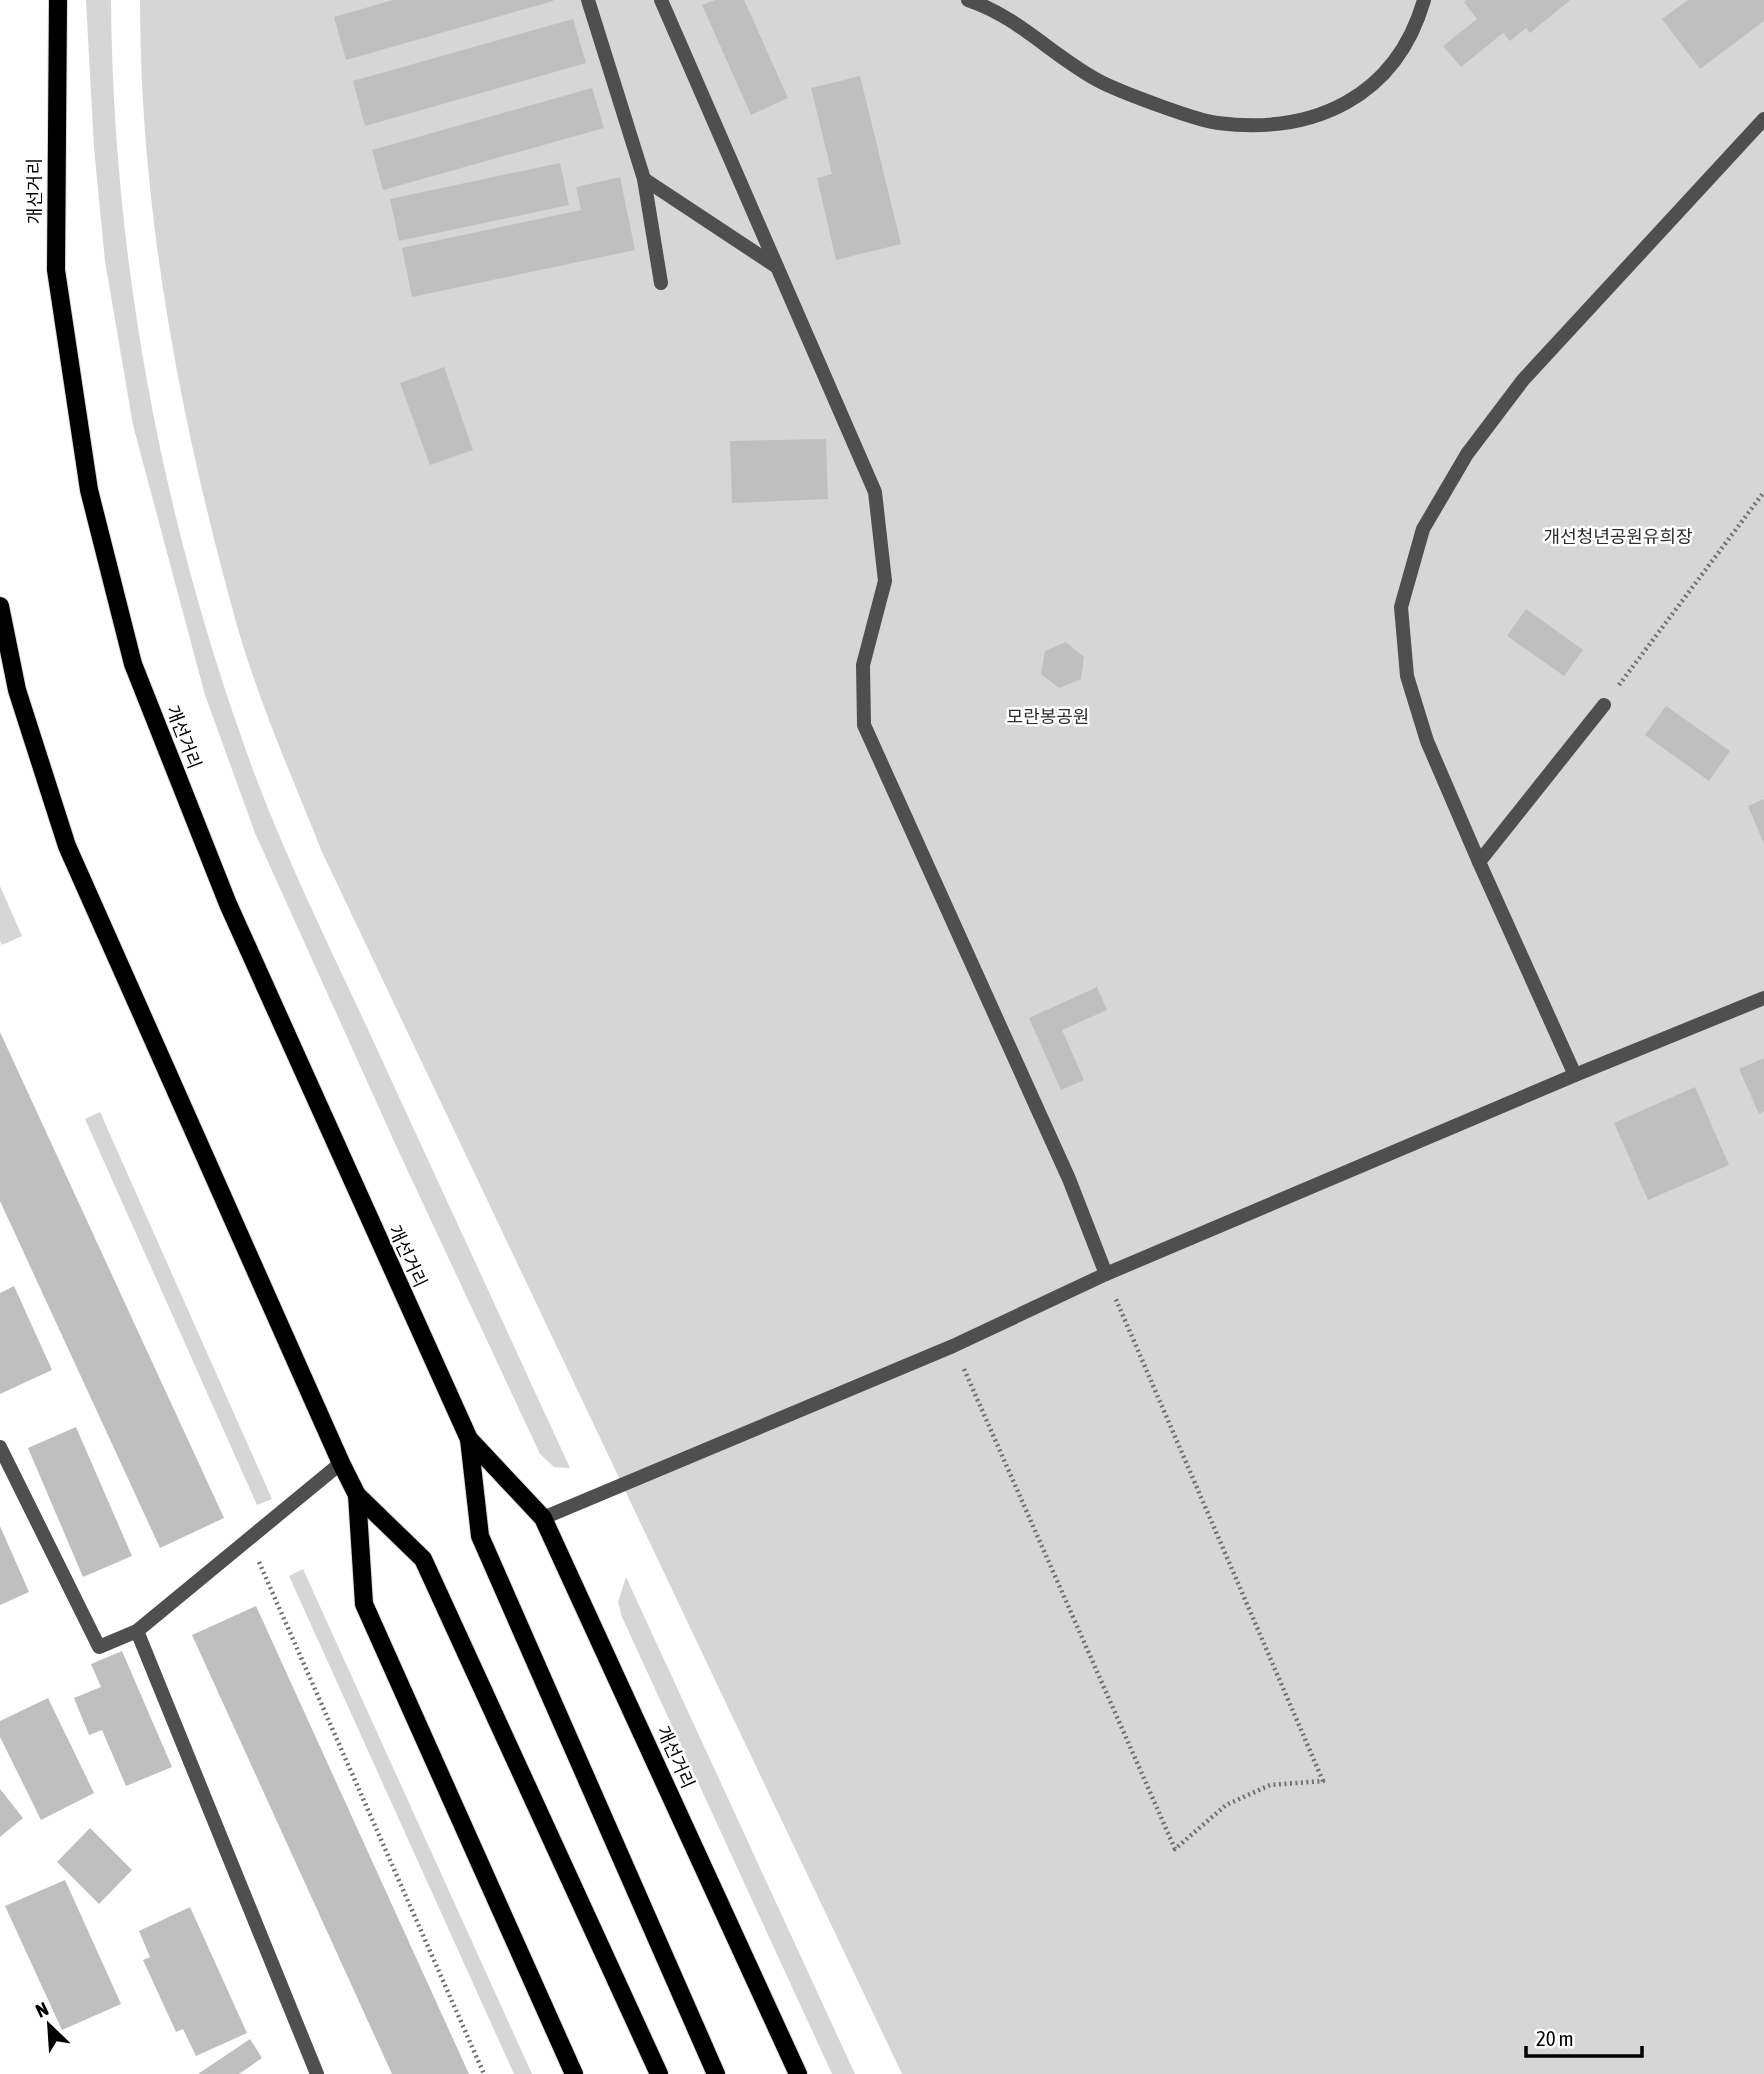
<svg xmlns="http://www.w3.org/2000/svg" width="1764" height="2074" font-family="'Asap Condensed','Noto Sans KR',sans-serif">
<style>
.green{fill:#d6d6d6}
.building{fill:#bfbfbf}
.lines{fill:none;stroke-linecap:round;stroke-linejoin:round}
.primary-casing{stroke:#dbdbdb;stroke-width:20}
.path{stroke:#717171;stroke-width:4.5;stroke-dasharray:2 3.5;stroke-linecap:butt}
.lane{stroke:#4f4f4f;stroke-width:14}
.street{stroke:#4f4f4f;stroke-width:14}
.primary{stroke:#000;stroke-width:18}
.labels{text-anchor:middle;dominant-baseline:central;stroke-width:5;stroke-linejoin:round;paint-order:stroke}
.street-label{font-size:18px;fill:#000;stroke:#fff}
.park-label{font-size:18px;fill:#2d2d2d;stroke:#fff}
</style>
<rect width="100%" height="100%" fill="#fff"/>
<g class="green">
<path d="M86,0H111C113,252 159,505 243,742C278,843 326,939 371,1036C437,1180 504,1324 570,1468L554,1467L540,1454L398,1150L255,833L205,695L133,425L105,261L94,148Z"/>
<path d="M140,0H1764V2074H902L322,852C293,779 260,705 238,629C181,425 140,213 140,0Z"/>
<polygon points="0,886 22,936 2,945 0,941"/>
<polygon points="100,1112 272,1499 257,1505 85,1119"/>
<polygon points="303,1569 532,2074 514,2074 289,1576"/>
<polygon points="626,1577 855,2074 832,2074 622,1617 618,1602"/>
</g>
<g class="building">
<polygon points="393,0 553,0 553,1 346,60 334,17"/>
<polygon points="715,0 744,0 788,98 751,115 702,5"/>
<polygon points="1466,0 1570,0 1530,33 1526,28 1510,41 1503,33 1461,67 1443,46 1477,19 1464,2"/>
<polygon points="1688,0 1764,0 1764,21 1700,69 1662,19"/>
<polygon points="573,19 586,63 365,126 353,81"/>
<polygon points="860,76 901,244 836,260 817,178 832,174 811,88"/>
<polygon points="592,88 604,128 383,190 372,150"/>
<polygon points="560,163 569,205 399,241 390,199"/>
<polygon points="620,177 635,250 412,297 402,248 581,210 576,187"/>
<polygon points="444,367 473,450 430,465 400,383"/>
<polygon points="826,439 828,499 732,503 730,441"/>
<polygon points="1526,609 1583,650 1564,676 1507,636"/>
<polygon points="1066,642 1084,657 1081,679 1059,688 1041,674 1045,651"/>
<polygon points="1666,706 1730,751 1709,781 1645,735"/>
<polygon points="1764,799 1764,844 1748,806"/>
<polygon points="1097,987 1107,1010 1062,1030 1084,1080 1061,1090 1029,1018"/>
<polygon points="0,1032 224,1518 160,1548 0,1201"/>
<polygon points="1764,1058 1764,1111 1759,1114 1739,1069"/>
<polygon points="1695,1087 1729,1165 1648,1200 1614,1123"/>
<polygon points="14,1286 52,1370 0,1394 0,1293"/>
<polygon points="76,1427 132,1556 83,1577 28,1448"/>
<polygon points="0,1526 29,1592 0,1605"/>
<polygon points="256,1606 469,2074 392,2074 192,1635"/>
<polygon points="122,1651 172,1767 126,1786 102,1730 89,1735 74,1698 101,1687 91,1664"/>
<polygon points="48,1698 94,1793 41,1820 0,1737 0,1721"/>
<polygon points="0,1789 23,1818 0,1837"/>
<polygon points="90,1828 132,1870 99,1904 57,1862"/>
<polygon points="65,1880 121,2004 62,2030 5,1906"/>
<polygon points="190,1907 247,2033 196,2056 183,2029 176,2032 143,1960 150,1957 139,1931"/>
<polygon points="250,2039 262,2058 239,2074 198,2074"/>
</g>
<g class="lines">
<defs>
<g id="primary">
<polyline points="58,0 56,270 89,490 133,664 228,904 469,1439 543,1518 798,2074"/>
<polyline points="0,606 17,690 67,846 341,1463 357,1495 423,1559 659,2074"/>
<polyline points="469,1439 480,1536 716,2074"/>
<polyline points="357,1495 364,1604 574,2074"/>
</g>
</defs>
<use href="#primary" class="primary-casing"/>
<g class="path">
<polyline points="1619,685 1764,492"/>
<polyline points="964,1369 1175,1849 1226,1805 1270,1785 1323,1781 1115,1297"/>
<polyline points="259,1562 484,2074"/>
</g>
<g class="lane">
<polyline points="588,0 644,179 661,283"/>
<polyline points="661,0 875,492 885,581 863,665 864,725 1069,1179 1106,1274"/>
<path d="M968,0C1020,17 1055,59 1103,83C1124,93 1197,121 1218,123C1314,135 1396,97 1424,0"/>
<polyline points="644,179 777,267"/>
<polyline points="1479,862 1427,741 1407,676 1401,607 1423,529 1467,454 1523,380 1764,119"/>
<polyline points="1575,1075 1764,998"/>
<polyline points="543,1518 953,1346 1106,1274 1575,1075 1479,862 1604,705"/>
</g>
<g class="street">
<polyline points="0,1447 99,1647 137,1631 341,1463"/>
<polyline points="137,1631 317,2074"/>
</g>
<use href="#primary" class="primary"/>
</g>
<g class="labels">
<g class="street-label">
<text transform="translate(34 191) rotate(-90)">개선거리</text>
<text transform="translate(184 737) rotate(69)">개선거리</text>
<text transform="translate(408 1256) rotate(65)">개선거리</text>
<text transform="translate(676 1757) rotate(66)">개선거리</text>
</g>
<g class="park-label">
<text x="1618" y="536">개선청년공원유희장</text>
<text x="1048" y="716">모란봉공원</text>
</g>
</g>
<g transform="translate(49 2025) rotate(335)" stroke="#ffffff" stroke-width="5" paint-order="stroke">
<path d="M0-5L12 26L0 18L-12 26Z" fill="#000000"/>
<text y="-10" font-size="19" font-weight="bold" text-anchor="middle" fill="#000000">N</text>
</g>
<path d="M1526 2046v10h116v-10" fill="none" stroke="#000000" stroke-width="3.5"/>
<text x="1536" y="2046" font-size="21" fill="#000000" stroke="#ffffff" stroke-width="5" paint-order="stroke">20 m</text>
</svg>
